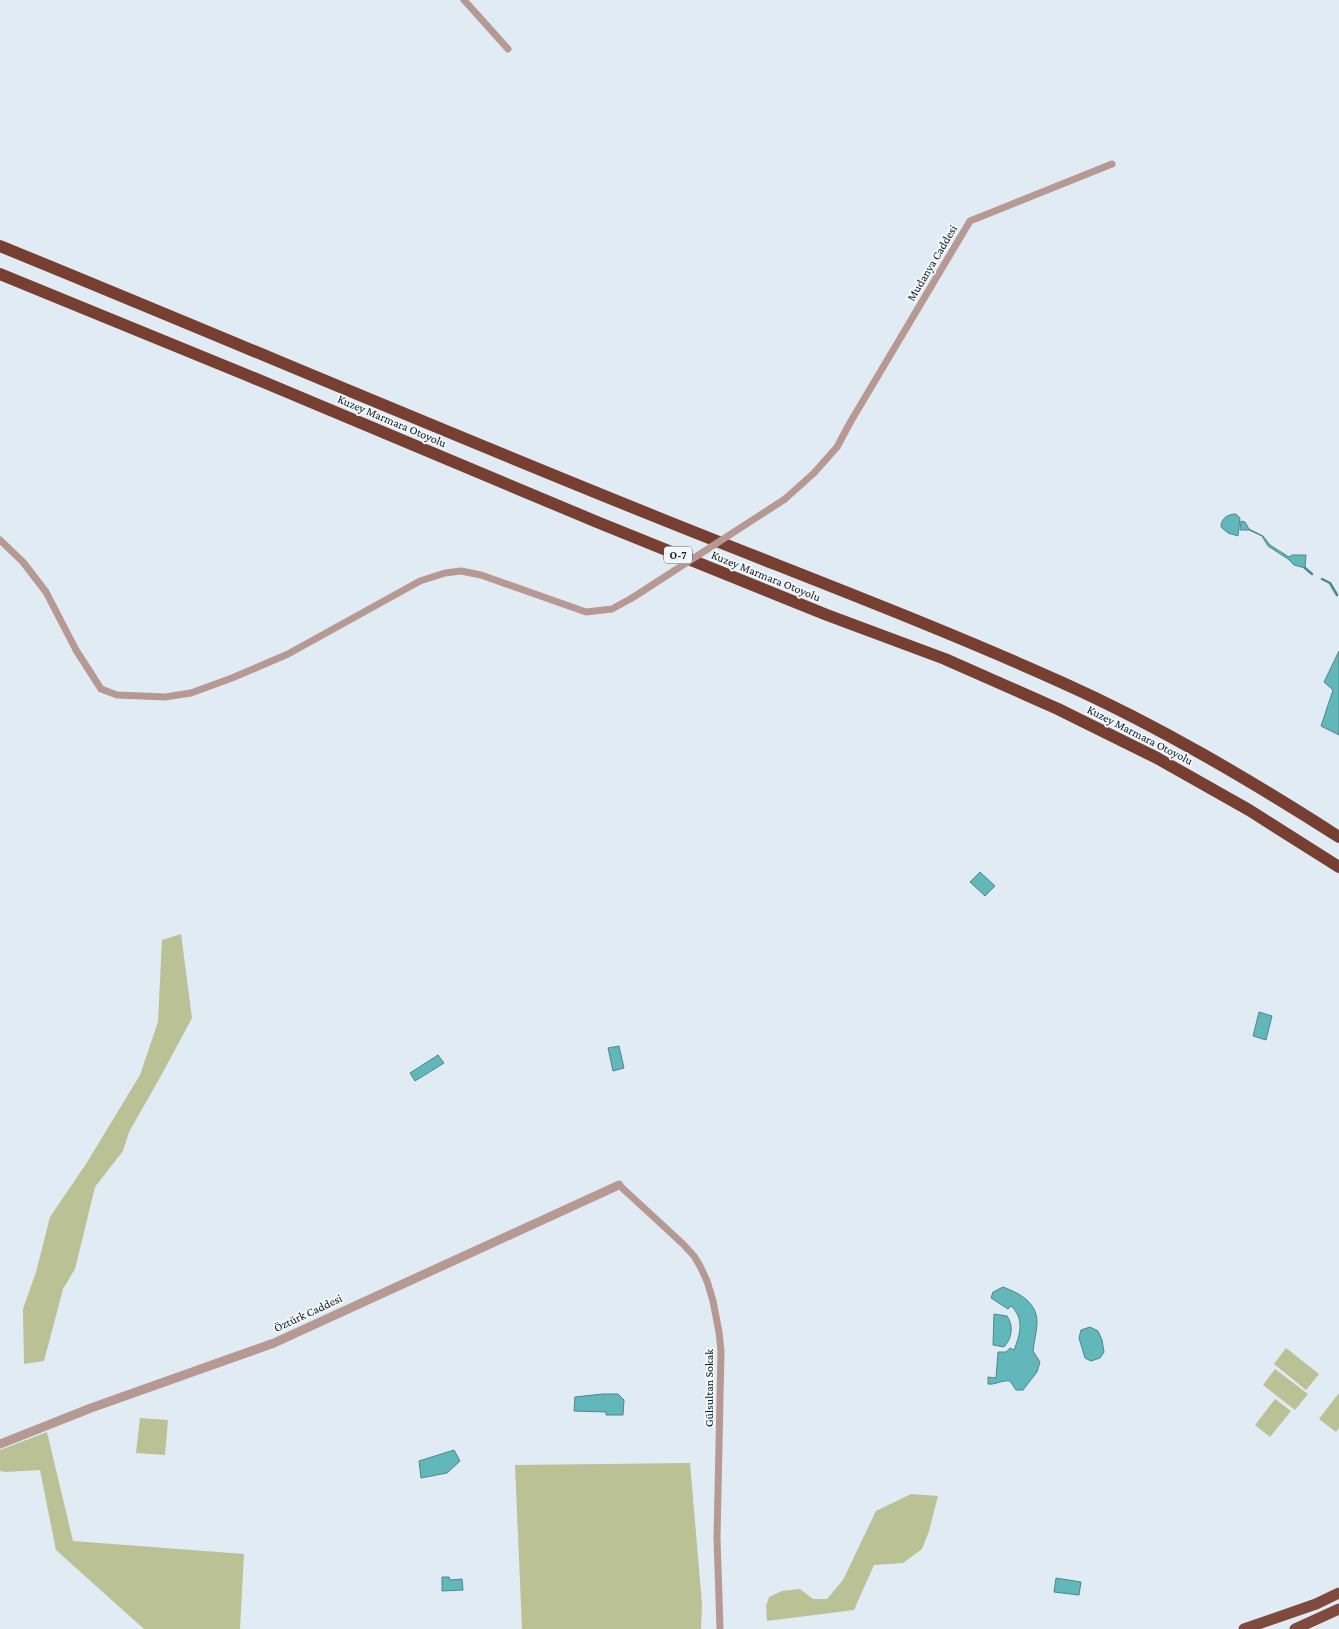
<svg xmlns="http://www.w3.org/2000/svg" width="1339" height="1629" font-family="'Crimson Pro',serif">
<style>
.green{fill:#bac195}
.water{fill:#62b7bb;stroke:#4c888c}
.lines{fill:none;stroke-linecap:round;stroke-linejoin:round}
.stream{stroke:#4c888c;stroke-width:2.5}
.minor{stroke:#b79993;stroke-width:7}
.tertiary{stroke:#b79993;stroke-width:9}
.trunk{stroke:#804a3e;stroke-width:11}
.motorway{stroke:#773e32;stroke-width:12}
.minor-bridge{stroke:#b79993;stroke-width:7}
.labels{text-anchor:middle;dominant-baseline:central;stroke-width:4;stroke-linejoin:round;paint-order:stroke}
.shield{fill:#f0f8fe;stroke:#585d60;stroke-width:1}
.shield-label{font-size:11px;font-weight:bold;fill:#171b1d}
.street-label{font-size:12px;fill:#171b1d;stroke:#f0f8fe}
</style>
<rect width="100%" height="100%" fill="#e1ebf3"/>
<g class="green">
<polygon points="181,934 192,1018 162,1074 129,1132 123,1151 95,1187 75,1269 63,1289 44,1361 24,1364 23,1309 36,1272 50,1217 86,1164 140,1075 158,1022 162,940"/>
<polygon points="1286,1348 1319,1374 1306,1390 1274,1364"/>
<polygon points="1275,1369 1308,1394 1295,1410 1263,1385"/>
<polygon points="1339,1393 1339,1428 1336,1432 1319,1419"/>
<polygon points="1275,1399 1291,1411 1270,1437 1255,1425"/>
<polygon points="140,1418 168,1420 165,1455 136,1453"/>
<polygon points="47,1432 73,1541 244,1554 240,1629 144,1629 56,1550 40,1470 6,1472 0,1471 0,1450"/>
<polygon points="690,1463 702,1604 701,1629 522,1629 515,1465"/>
<polygon points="911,1494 938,1496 929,1531 922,1549 903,1563 874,1565 854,1610 767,1621 766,1606 769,1597 782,1591 800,1589 813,1599 827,1599 843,1580 876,1511"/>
</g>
<g class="water">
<path d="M1236,514L1240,518L1238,536L1228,533L1221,527C1221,518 1228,514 1236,514Z"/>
<polygon points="1241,521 1245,522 1249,529 1263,536 1270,545 1289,557 1292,555 1306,555 1305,568 1294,565 1288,559 1268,546 1262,536 1249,530 1240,530"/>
<polygon points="1339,651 1339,735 1321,726 1333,690 1324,682"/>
<polygon points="980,872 995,886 985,896 970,882"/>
<polygon points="1259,1012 1272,1016 1266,1040 1253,1036"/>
<polygon points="619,1046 624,1068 613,1071 608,1048"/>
<polygon points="438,1055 444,1063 415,1081 410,1073"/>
<path d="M1003,1287C1019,1293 1037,1302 1037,1322C1037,1331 1034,1342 1033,1351L1040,1362L1037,1372L1023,1390H1016L1010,1381C1001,1380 996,1385 988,1384V1377L996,1378L998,1352H1006L1010,1348L1014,1350C1020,1335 1025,1319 1011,1306L1008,1309L991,1298L993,1292Z"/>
<path d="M994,1314L1007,1316C1014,1326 1012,1338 1004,1347L993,1345Z"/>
<polygon points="1090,1327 1098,1331 1102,1340 1104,1352 1100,1358 1091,1361 1085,1358 1079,1338 1081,1330"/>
<polygon points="602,1394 618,1394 624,1400 623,1415 606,1415 606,1412 574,1411 575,1397"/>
<polygon points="454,1450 460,1461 447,1473 421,1478 419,1461"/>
<polygon points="442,1577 449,1577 450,1580 462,1579 463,1590 442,1591"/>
<polygon points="1056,1578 1081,1582 1079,1595 1054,1592"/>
</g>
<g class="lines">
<g class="stream">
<polyline points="1305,568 1312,574"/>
<polyline points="1322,579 1330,583 1337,595"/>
</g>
<g class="minor">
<polyline points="464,0 508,49"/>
<polyline points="785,499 814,473 837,447 851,421 970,221 1112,164"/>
<polyline points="0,540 23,562 46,592 76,650 101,689 117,695 165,697 191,693 232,678 288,654 420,581 445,573 461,571 481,575 586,612 612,609 632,598"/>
<polyline points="619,1185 683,1244 694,1256 700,1266 707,1281 713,1301 719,1332 721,1351 717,1538 720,1629"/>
</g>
<polyline class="tertiary" points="0,1444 91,1408 274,1343 619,1185"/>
<g class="trunk">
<polyline points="1244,1629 1316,1604 1339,1593"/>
<polyline points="1295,1629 1339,1609"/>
</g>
<g class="motorway">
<path d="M0,246C218,335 435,428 654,516C790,571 928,622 1063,683C1159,726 1250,780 1339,837"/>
<polyline points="0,274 249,376 597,522 827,615 945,659 1058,709 1157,758 1249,810 1339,867"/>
</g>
<polyline class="minor-bridge" points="632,598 785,499"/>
</g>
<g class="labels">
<rect class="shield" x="664" y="546.5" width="28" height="17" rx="4"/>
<g class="shield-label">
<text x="678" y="555">O-7</text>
</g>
<g class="street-label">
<text transform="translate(932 263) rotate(-59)">Mudanya Caddesi</text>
<text transform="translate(392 421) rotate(23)">Kuzey Marmara Otoyolu</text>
<text transform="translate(766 576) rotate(22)">Kuzey Marmara Otoyolu</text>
<text transform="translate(1140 735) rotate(27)">Kuzey Marmara Otoyolu</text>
<text transform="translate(308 1313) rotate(-25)">Öztürk Caddesi</text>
<text transform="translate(709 1388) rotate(-90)">Gülsultan Sokak</text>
</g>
</g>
</svg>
